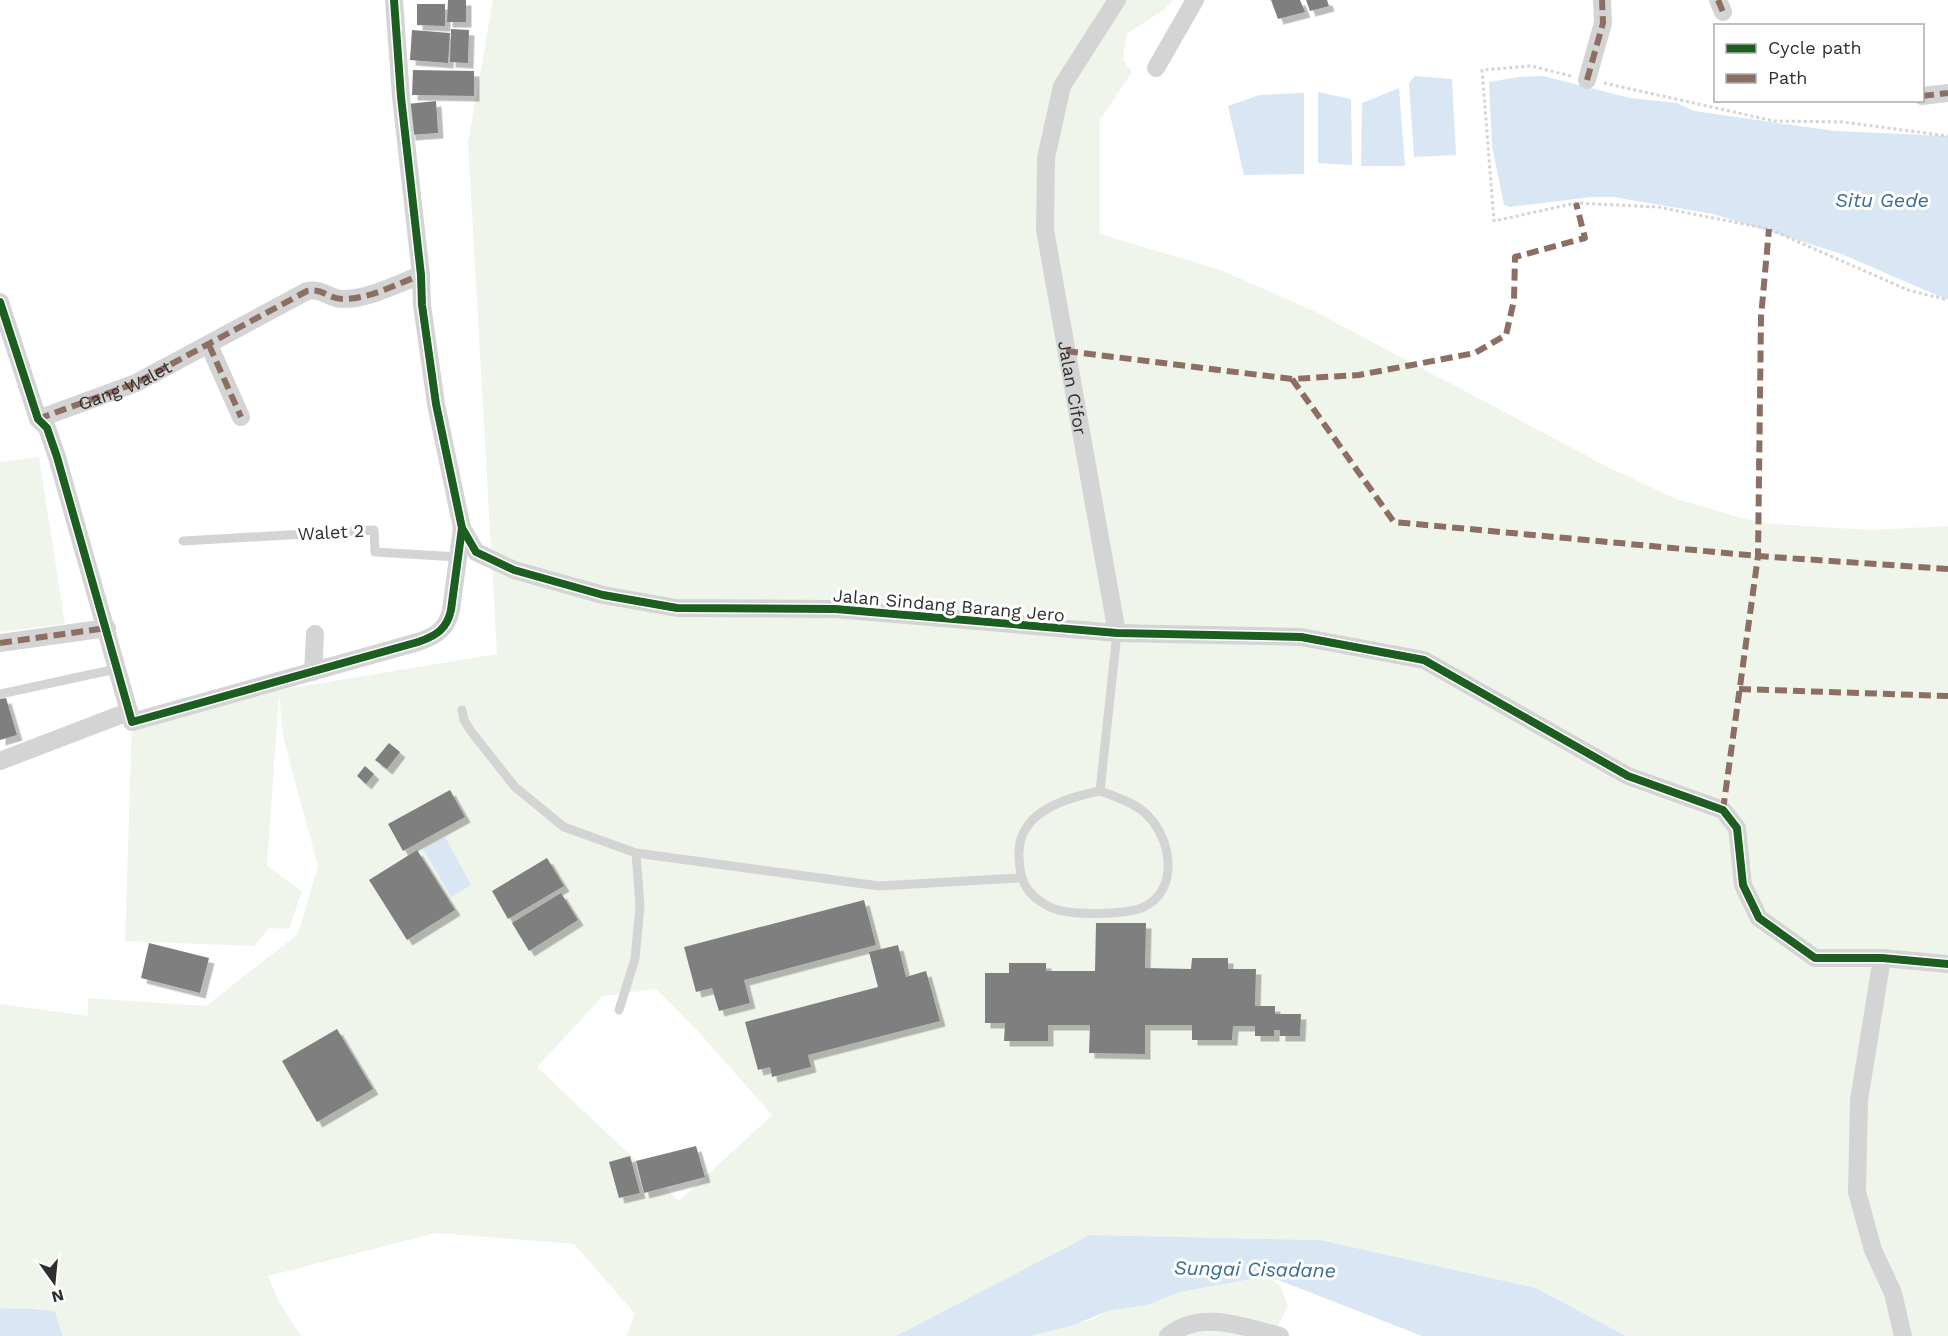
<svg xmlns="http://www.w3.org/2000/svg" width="1948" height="1336" font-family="'Work Sans',sans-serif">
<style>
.green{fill:#f0f5ec;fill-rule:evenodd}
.water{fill:#d8e7f3}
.building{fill:#7f7f7f;filter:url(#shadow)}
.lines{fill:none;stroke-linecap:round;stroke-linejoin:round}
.path{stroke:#d4d4d4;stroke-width:3;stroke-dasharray:3 3;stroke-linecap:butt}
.lane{stroke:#d4d4d4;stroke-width:9}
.street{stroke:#d4d4d4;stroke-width:18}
.quiet{stroke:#8d6e63;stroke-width:6;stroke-dasharray:12 6;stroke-linecap:butt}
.cycleway-casing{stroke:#fff;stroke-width:11}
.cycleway{stroke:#1b5e20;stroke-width:8}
.labels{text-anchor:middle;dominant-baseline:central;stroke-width:6;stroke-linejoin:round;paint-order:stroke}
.street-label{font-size:18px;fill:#2f2f2f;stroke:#fff}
.water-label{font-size:20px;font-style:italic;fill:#396c96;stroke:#fff}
</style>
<defs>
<filter id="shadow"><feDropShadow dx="5.5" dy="5.5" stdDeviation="0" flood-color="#0004"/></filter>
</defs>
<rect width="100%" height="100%" fill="#fff"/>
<g class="green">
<path d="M493,0H1173C1165,12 1140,24 1127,34L1123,60L1132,72L1100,120V234L1221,270L1316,312L1608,467L1676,499L1759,523L1871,530L1948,526V1336H1626L1536,1288L1320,1240L1091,1235L896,1336H626L635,1314L574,1244L436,1233L268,1276L278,1300L301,1336H63L61,1327L38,1308L24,1311L0,1308V1004L88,1016V998L206,1006L298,934L318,866L284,741L279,695L267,866L302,891L289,929L269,928L254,946L125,941L132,722L279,690L497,654L468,143ZM656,989L697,1030L772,1115L679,1201L537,1067L603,996Z"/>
<polygon points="39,457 65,624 0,632 0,462"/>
<polygon points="1268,1276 1280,1286 1288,1306 1277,1327 1277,1336 1030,1336 1093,1319 1108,1311 1148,1305 1180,1292"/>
</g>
<g class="water">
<polygon points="1415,76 1452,79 1456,155 1414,157 1409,83"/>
<polygon points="1543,76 1630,98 1677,103 1694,111 1835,131 1948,136 1948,300 1839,253 1713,214 1613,197 1591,197 1510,207 1504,205 1492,146 1489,82 1518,77"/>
<polygon points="1399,88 1405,166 1361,166 1362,103"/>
<polygon points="1318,92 1351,99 1352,165 1318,163"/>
<polygon points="1304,93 1304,174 1244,175 1228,106 1259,95"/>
<polygon points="445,837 471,885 451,897 423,849"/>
<polygon points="1090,1235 1320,1240 1536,1288 1626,1336 1422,1336 1268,1276 1180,1292 1148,1305 1108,1311 1071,1326 1030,1336 896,1336"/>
<path d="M0,1308C19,1310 37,1307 55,1312L63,1336H0Z"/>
</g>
<g class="building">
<polygon points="448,0 466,0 466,22 447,22"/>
<polygon points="1271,0 1300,0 1305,12 1278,19"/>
<polygon points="1306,0 1327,0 1329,6 1310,11"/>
<polygon points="417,4 445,4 445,26 417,25"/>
<polygon points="451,29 469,30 468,63 450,62"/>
<polygon points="412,30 450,33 448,63 410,60"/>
<polygon points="413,70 474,71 474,96 412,95"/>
<polygon points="436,101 438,133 410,135 407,104"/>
<polygon points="6,698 17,735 0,740 0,699"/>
<polygon points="389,743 400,752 387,769 375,760"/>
<polygon points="365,766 374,774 366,784 357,776"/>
<polygon points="450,790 465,817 403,851 388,824"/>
<polygon points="417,850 455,910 407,940 369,880"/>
<polygon points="547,858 564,886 508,919 492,891"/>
<polygon points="561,893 578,920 529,951 512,923"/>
<polygon points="864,900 876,945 744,980 750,1003 719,1011 712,988 696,992 684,947"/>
<polygon points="1096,923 1146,923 1145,968 1191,969 1192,958 1228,958 1228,969 1256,969 1255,1006 1275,1006 1275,1014 1301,1014 1300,1036 1280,1036 1280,1030 1274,1030 1274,1036 1255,1036 1255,1026 1233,1026 1232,1040 1192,1040 1192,1025 1145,1025 1145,1054 1089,1053 1090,1025 1048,1025 1048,1041 1004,1041 1005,1023 985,1023 985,973 1009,973 1009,963 1046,963 1046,971 1095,971"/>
<polygon points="149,943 209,958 200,993 141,978"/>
<polygon points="898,945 906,977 926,971 940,1021 808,1055 811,1067 772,1077 770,1067 758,1070 745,1022 878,987 869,952"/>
<polygon points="337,1029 373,1089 317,1122 282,1061"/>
<polygon points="696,1146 705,1177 644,1193 636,1161"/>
<polygon points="630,1156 640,1193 619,1198 609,1162"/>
</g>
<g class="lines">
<g class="path">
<polyline points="1571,76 1531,66 1482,70 1494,221 1576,203 1658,207 1769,229 1908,290 1948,300"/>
<polyline points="1604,83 1774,121 1843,122 1948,136"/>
</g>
<g class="lane">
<polyline points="183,541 374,530 375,552 458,557"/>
<polyline points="0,694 116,669"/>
<polyline points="462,710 464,720 470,730 515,787 564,827 636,853 879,886 1020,878"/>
<path d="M1100,791C1116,797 1136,803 1148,816C1172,840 1179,890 1144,907C1127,915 1076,915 1058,910C1047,907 1035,899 1028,890C1020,878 1020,870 1019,856C1017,812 1065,798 1100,791Z"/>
<polyline points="1100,791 1117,633"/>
<polyline points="619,1010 635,959 640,906 636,853"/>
</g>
<g class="street">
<path id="s1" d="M1117,0L1062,86L1046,158L1045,230L1117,633"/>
<polyline points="1718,0 1723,12"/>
<polyline points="1156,68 1195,0"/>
<polyline points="1587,80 1603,23 1602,0"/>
<polyline points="1922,96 1948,93"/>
<path d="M0,302L38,419L47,428L57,457L132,722L418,642C436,636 447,629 451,610L462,528L436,404L422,305L421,275L401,97L394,0"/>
<polyline points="209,345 241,417"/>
<path d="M38,419L136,383L307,291C324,288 328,299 343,299C369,299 397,284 421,275"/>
<polyline points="462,528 476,552 514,570 603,595 677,608 835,609 1117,633 1301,637 1424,660 1628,776 1723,810 1737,828 1743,885 1759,918 1815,958 1882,958 1948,964"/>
<polyline points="0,643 107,628"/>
<polyline points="313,672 315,634"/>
<polyline points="0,761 128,712"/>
<polyline points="1882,958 1859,1100 1857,1192 1873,1250 1893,1293 1903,1336"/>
<path d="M1168,1336C1201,1309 1243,1327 1280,1336"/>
</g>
<g class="quiet">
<polyline points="1718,0 1723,12"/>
<polyline points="1587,80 1603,23 1602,0"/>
<polyline points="1922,96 1948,93"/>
<polyline points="209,345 241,417"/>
<polyline points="1066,351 1292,379 1359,375 1475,353 1506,335 1514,300 1515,257 1585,238 1576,203"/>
<polyline points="1292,379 1394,522 1758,556 1948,569"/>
<path id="s2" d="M38,419L136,383L307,291C324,288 328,299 343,299C369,299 397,284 421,275"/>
<polyline points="0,643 107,628"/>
<polyline points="1739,689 1948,696"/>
<polyline points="1723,810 1758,556 1761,317 1769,229"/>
</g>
<defs>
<g id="cycleway">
<path d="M0,302L38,419L47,428L57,457L132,722L418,642C436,636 447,629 451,610L462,528L436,404L422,305L421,275L401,97L394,0"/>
<polyline points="462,528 476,552 514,570 603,595 677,608 835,609 1117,633 1301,637 1424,660 1628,776 1723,810 1737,828 1743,885 1759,918 1815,958 1882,958 1948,964"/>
</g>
</defs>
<use href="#cycleway" class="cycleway-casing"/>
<use href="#cycleway" class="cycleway"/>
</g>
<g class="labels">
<g class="street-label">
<text stroke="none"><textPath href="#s2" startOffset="93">Gang Walet</textPath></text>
<text stroke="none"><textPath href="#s1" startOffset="408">Jalan Cifor</textPath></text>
<text transform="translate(331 532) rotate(-3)">Walet 2</text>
<text transform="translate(949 605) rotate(5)">Jalan Sindang Barang Jero</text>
</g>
<g class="water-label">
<text x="1882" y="200">Situ Gede</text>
<text transform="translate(1255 1269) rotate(1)">Sungai Cisadane</text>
</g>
</g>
<rect x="1714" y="24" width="210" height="78" fill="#ffffff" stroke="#acacac" stroke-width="1.5"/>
<rect x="1726" y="44" width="30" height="9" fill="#1b5e20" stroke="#acacac" stroke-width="1.5"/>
<text x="1768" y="54" font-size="18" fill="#2f2f2f">Cycle path</text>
<rect x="1726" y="74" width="30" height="9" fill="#8d6e63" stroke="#acacac" stroke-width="1.5"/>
<text x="1768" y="84" font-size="18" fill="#2f2f2f">Path</text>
<g transform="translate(54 1282) rotate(165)" stroke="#ffffff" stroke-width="4.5" paint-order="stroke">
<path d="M0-4.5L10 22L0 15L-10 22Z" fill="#2f2f2f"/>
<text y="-9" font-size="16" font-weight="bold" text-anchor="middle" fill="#2f2f2f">N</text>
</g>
</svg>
